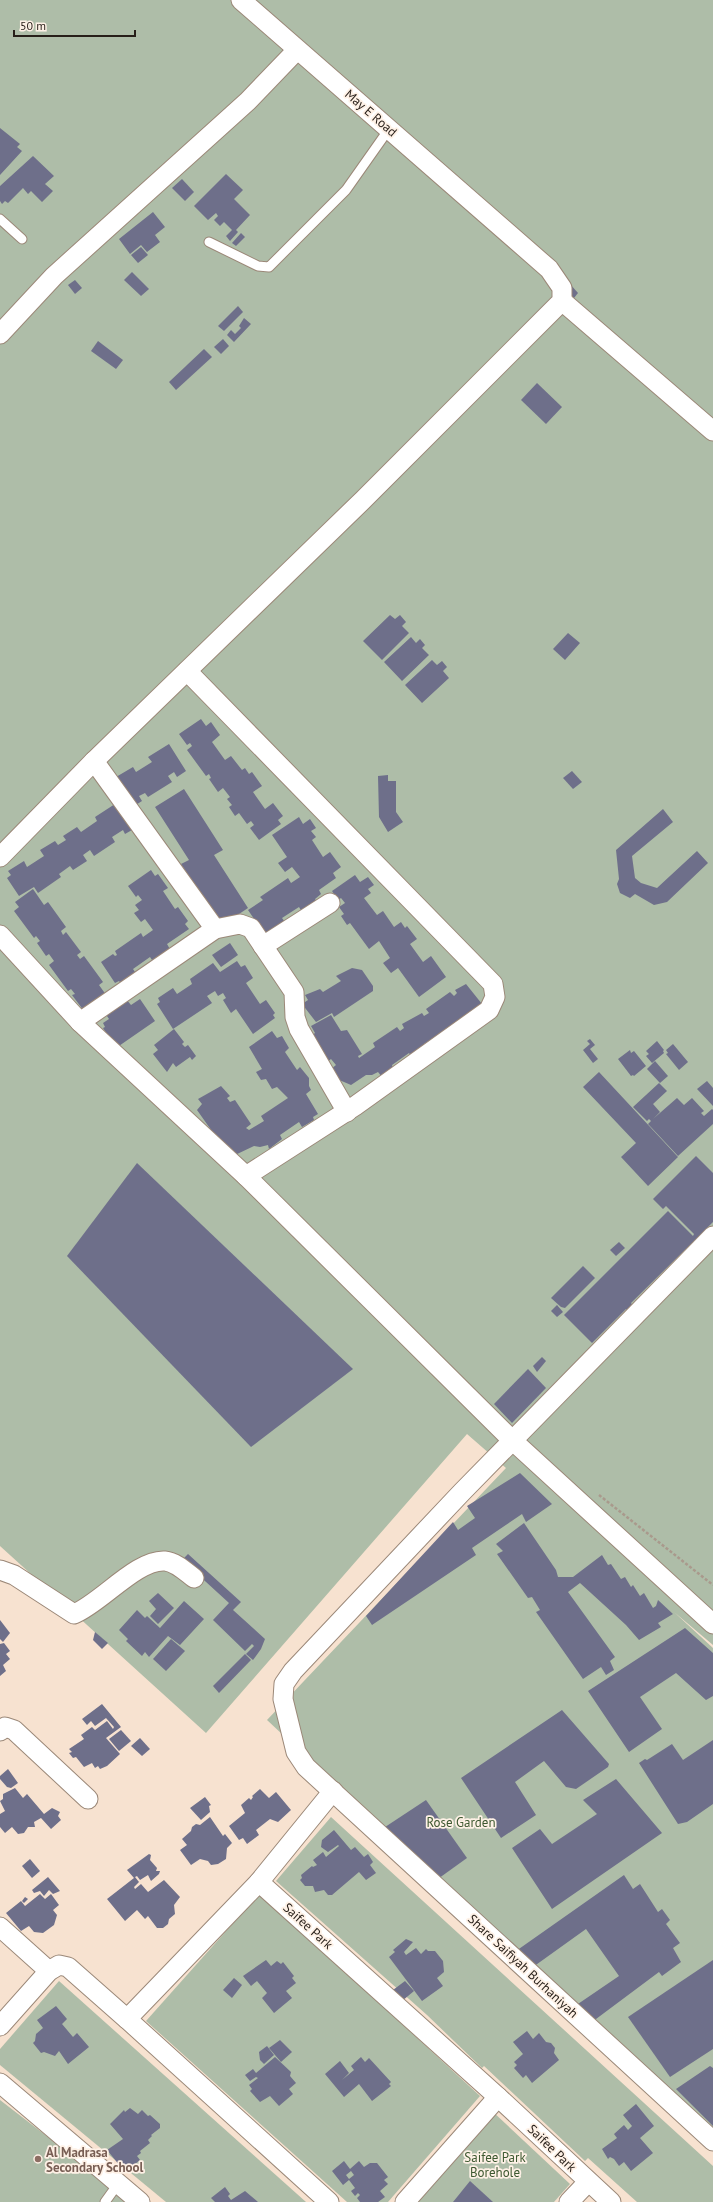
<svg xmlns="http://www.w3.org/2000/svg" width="713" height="2202" font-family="'PT Sans',sans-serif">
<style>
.green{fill:#aebda8}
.building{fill:#6e6f8a;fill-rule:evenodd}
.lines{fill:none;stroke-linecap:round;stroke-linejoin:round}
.service-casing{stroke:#9b8878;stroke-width:11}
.minor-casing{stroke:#9b8878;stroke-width:21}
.path{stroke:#a9998c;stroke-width:2.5;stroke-dasharray:3 2;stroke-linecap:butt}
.service{stroke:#fff;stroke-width:9}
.minor{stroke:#fff;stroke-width:19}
.education-dot{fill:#8d6e63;stroke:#fef1e6;stroke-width:1.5}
.labels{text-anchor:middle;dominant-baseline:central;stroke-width:3.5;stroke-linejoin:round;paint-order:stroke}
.street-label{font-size:13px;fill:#271f19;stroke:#fef1e6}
.park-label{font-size:13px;fill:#3d5830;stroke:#fef1e6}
.education-label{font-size:13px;font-weight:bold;fill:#785e54;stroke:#fef1e6;text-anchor:start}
</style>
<rect width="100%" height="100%" fill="#f7e2d0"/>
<g class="green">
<polygon points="0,0 713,0 713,1645 674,1612 713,1648 713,2138 267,1720 506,1468 467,1434 206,1733 0,1546"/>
<polygon points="331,1817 713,2166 713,2202 637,2202 588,2158 585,2161 484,2066 482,2068 427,2015 276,1881"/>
<polygon points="260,1893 480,2096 388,2202 347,2202 146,2021"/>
<polygon points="59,1981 306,2202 166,2202 0,2065 0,2049"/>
<polygon points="0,2100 132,2202 0,2202"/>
<polygon points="492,2111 570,2184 554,2202 411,2202"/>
</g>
<g class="building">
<polygon points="0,128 20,144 17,147 22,151 0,175"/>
<polygon points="33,156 54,176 45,184 53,191 42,202 31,191 28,194 23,188 8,203 5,201 2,204 0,201 0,186"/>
<polygon points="226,174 243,190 234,199 250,215 236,230 238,232 230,241 226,236 232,230 224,222 220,226 214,220 218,216 216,213 208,220 194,206"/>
<polygon points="182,179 194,192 185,201 172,188"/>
<polygon points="153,212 165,227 155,235 160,242 147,252 141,245 130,254 119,239"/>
<polygon points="241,233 245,237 236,246 232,243"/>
<polygon points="141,247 148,255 138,263 131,255"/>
<polygon points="132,272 149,289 141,296 124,280"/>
<polygon points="75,280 82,288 75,294 68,285"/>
<polygon points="570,284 578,293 574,298 565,289"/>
<polygon points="238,306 243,312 224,331 218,326"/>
<polygon points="244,318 251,324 234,342 227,335 231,330 235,334 241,328 239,326"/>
<polygon points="223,339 229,346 221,354 214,347"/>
<polygon points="98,341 123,360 116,369 91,351"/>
<polygon points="204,349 212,357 176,390 169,382"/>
<polygon points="537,383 562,407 546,424 521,400"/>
<polygon points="390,615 395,619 400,615 406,622 402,626 409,633 382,660 363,641"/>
<polygon points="568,633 580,643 565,660 553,649"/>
<polygon points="411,637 416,643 420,639 425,645 422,648 429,655 402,681 384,662"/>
<polygon points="432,660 437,665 442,661 447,667 443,671 449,678 422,703 405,685"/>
<polygon points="201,719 206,726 211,722 220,735 212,742 225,760 231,756 242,770 245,768 249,774 252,772 262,786 253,792 265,809 273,803 283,816 278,820 281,824 259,840 250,828 254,825 251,821 247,824 239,813 235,816 229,807 232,805 227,799 230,797 223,788 218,792 209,779 211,778 209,774 206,776 187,750 192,746 190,743 187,745 179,734"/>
<polygon points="169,744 186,771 177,777 174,772 168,776 172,782 148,797 145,793 139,796 142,801 131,808 116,777 133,767 136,772 152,762 148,757"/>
<polygon points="572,771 582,782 573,789 563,778"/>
<polygon points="388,775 388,781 396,781 396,812 403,822 388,832 379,817 378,776"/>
<polygon points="184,789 223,850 214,855 248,908 221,926 181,864 189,860 155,807"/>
<polygon points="115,804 132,830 125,834 123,830 112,837 115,842 94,856 90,850 83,855 87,861 73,870 70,866 59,874 61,877 38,893 34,887 19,896 7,878 11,875 8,871 24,861 27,867 44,856 40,850 55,841 58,845 66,840 63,836 77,827 81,832 97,821 95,817"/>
<polygon points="663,809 673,822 632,856 635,878 641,883 657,888 697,851 708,863 667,902 654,905 635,894 630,898 620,893 617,884 619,879 616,850"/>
<polygon points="299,817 303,824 310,819 316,828 311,831 316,837 312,840 323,857 330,852 341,867 333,873 336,878 319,890 321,894 315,899 317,902 302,912 299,907 282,918 285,922 265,935 248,910 263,900 260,897 288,878 291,883 300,877 292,867 285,872 278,863 287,857 272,835"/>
<polygon points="151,870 155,876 158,874 168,888 163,891 175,909 178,907 188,921 185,924 189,929 167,944 171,951 154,963 150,957 133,969 137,975 122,985 119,981 115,983 101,962 113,954 115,956 117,955 115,951 141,933 143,937 153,930 145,919 141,922 134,913 139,910 135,905 142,900 138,895 136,897 128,886"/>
<polygon points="355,875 360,882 368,877 374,885 368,889 371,893 364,898 377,915 383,911 394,927 401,922 405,928 407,926 417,939 410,944 423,962 431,956 446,977 419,997 398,968 391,973 383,963 390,958 379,941 369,949 350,923 347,925 341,916 344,914 339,907 345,903 341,898 338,900 332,891"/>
<polygon points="33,889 44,905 48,902 66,927 61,931 63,935 66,932 81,952 77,955 80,959 84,956 103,982 99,985 109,999 87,1015 72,995 75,994 71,989 68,991 49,965 54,961 49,954 46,956 37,943 40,941 36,936 34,938 14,911 19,907 15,902"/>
<polygon points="230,943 238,955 221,967 212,955"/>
<polygon points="237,961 241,967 245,965 253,978 246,983 260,1004 266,1000 275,1013 273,1015 275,1018 253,1034 236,1009 231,1013 223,1000 226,998 223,993 218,996 215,991 207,996 212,1003 173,1029 157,1004 160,1002 158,998 173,988 177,994 192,984 190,979 213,963 220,972"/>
<polygon points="352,968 362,970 373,986 373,991 334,1017 332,1013 316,1022 302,1004 308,1000 305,995 320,989 323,992 341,981 336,976"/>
<polygon points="466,984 482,1004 434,1042 432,1039 424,1044 425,1047 411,1056 409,1053 392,1065 393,1069 382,1077 378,1072 372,1075 366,1075 351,1085 337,1079 331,1069 336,1065 331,1059 326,1063 310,1037 315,1033 311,1026 331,1015 341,1031 347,1030 362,1054 358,1056 359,1058 375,1047 373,1043 397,1027 400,1031 404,1028 402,1024 422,1013 424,1016 429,1013 426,1009 450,992 454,996 457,993 455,990"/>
<polygon points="126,999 131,1005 140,999 155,1021 116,1048 103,1028 105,1027 103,1023 109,1019 105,1013"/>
<polygon points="174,1029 184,1042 182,1044 185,1047 188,1045 196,1056 192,1060 190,1057 176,1067 173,1063 167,1072 153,1054 158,1050 154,1045"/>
<polygon points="272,1031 277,1038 282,1036 289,1048 285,1052 297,1070 300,1067 309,1078 309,1086 311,1090 306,1094 318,1114 313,1117 314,1120 302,1127 299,1122 280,1135 282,1139 269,1149 268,1145 260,1147 254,1146 235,1155 226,1151 197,1110 202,1104 198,1099 221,1086 230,1096 227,1098 230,1102 235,1100 251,1124 246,1128 249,1130 264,1121 261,1116 288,1098 277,1087 272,1089 266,1079 261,1080 256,1072 262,1069 249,1047"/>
<polygon points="590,1039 595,1045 590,1049 598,1059 593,1063 583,1050 590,1044 587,1041"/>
<polygon points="657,1041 664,1050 663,1051 664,1053 652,1063 646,1056 649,1054 646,1051"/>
<polygon points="673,1044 688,1062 679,1070 666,1054 668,1053 666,1050"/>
<polygon points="630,1050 631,1053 634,1051 646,1066 634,1076 633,1075 631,1076 618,1059"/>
<polygon points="655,1061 668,1076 660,1083 647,1069"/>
<polygon points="599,1072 678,1157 648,1186 621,1157 636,1143 583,1087"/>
<polygon points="707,1081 713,1088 713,1106 697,1089"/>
<polygon points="659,1083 667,1091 653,1104 660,1112 653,1119 677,1098 684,1105 692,1098 704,1111 701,1113 704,1116 712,1109 713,1110 713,1124 678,1156 648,1124 651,1121 649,1119 647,1121 633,1107"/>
<polygon points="696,1156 713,1173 713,1222 631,1303 634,1307 629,1312 626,1309 592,1343 564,1315 668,1211 693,1236 694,1234 666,1206 663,1209 653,1199"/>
<polygon points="137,1163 353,1369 251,1447 67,1256"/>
<polygon points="619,1242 625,1248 616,1256 610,1250"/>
<polygon points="583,1266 595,1278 565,1308 561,1307 551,1298"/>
<polygon points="557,1305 563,1312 557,1317 551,1311"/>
<polygon points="542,1357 546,1361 537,1372 533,1366"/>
<polygon points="528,1369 546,1388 512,1423 494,1404"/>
<polygon points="520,1473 552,1504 526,1522 522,1514 472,1548 476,1555 372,1625 366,1616 453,1522 458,1530 475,1518 467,1506"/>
<polygon points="524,1523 556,1570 558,1577 573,1577 602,1555 608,1565 611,1564 621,1579 625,1577 631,1587 633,1585 640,1596 644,1593 653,1608 656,1606 658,1600 673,1614 658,1623 661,1627 639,1640 626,1625 580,1583 568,1592 615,1657 610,1661 614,1670 606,1675 601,1667 583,1679 536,1612 540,1610 532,1597 528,1598 497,1554 503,1551 496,1544"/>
<polygon points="188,1554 241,1602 233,1610 265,1639 261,1649 253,1660 246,1654 254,1646 252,1644 245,1651 213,1620 229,1603 182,1560"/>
<polygon points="158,1593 174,1608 158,1624 150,1616 156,1609 149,1601"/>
<polygon points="184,1601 204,1619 180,1645 168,1636 149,1657 145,1652 142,1656 126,1641 128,1639 119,1630 137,1610 145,1618 147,1616 160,1628"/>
<polygon points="0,1620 10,1633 3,1642 0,1639"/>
<polygon points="685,1628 713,1653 713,1696 706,1700 676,1673 640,1697 662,1729 629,1752 588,1691"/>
<polygon points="95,1632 108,1643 102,1649 93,1640"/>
<polygon points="171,1639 185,1651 166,1671 153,1659"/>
<polygon points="4,1643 10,1651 6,1654 10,1659 3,1665 6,1671 0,1676 0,1644"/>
<polygon points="245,1654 251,1660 219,1693 213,1686"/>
<polygon points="102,1704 121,1727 106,1738 120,1754 107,1766 100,1769 98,1766 95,1768 92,1763 84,1767 76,1757 73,1758 69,1753 72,1752 69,1749 84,1739 81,1735 92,1727 95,1730 107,1721 113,1729 114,1727 106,1718 95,1726 91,1721 87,1725 82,1719"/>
<polygon points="562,1710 609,1764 608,1767 576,1789 566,1787 544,1761 515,1782 536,1815 501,1838 461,1778"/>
<polygon points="121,1730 131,1741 119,1751 109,1739"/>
<polygon points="140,1738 150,1749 142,1756 131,1746"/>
<polygon points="713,1740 713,1804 687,1822 678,1824 639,1763 645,1759 647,1760 672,1744 683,1760"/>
<polygon points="8,1769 18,1783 11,1788 7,1787 0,1779 0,1776"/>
<polygon points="616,1779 662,1833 552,1909 512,1848 540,1829 552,1844 597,1814 583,1800"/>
<polygon points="15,1788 23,1798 27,1794 44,1814 52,1808 60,1812 58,1816 61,1820 51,1829 41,1818 34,1822 35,1827 28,1827 24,1833 18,1834 12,1827 5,1833 0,1827 0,1814 5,1811 0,1801 3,1799 3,1794"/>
<polygon points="260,1789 269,1798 276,1792 291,1810 278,1822 270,1819 256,1830 259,1835 247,1844 243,1838 239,1840 229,1826 245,1813 241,1805 249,1798 251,1800 253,1797 252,1796"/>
<polygon points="205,1797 211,1805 209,1806 210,1812 201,1820 190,1808"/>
<polygon points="426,1800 467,1858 435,1881 379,1831"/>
<polygon points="210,1817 223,1836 225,1834 232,1843 227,1848 226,1859 218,1864 211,1865 208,1861 200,1859 191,1865 180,1850 187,1845 182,1839 191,1831 192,1827 196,1824 200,1825"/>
<polygon points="334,1830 351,1850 355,1847 364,1857 368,1854 373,1862 370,1865 376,1873 366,1880 359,1872 332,1895 328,1895 324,1890 315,1892 313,1886 305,1886 300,1880 302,1878 301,1875 312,1866 313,1867 317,1865 313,1860 323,1852 326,1857 339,1846 338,1845 328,1852 321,1847 322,1840"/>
<polygon points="149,1854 151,1855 150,1860 157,1868 156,1871 160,1871 159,1874 151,1881 148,1875 140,1880 137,1876 135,1877 139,1882 134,1887 135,1889 141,1884 148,1892 164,1880 180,1897 174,1905 175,1914 169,1919 168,1924 163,1928 157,1928 148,1916 145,1919 137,1910 125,1921 107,1899 134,1878 127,1870"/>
<polygon points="30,1859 40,1871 32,1878 22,1866"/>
<polygon points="624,1875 633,1889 640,1884 658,1912 662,1909 670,1920 666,1924 680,1943 673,1948 681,1962 662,1976 659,1972 592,2022 575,2006 619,1976 586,1929 533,1967 516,1951"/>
<polygon points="48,1877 60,1891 53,1894 49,1890 44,1896 40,1891 34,1893 32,1890"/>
<polygon points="40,1894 45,1899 51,1894 59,1905 53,1910 57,1915 54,1925 43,1933 34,1932 29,1926 21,1931 6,1913 21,1901 25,1906"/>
<polygon points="25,1897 28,1899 24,1903 22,1901"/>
<polygon points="406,1939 413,1942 404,1952 406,1955 416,1948 421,1954 426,1949 428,1951 435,1951 443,1961 444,1972 437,1978 443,1986 422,2001 389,1957 395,1952 393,1950"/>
<polygon points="266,1960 271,1966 277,1961 281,1964 283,1962 294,1976 292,1978 296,1983 286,1991 292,1998 274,2013 262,1998 267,1993 257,1981 251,1986 243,1976"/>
<polygon points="713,1960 713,2049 670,2077 628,2017"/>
<polygon points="234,1978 242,1985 232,1998 223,1990"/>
<polygon points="405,1981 414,1991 402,2001 393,1990"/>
<polygon points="56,2006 67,2019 62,2024 73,2037 77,2033 89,2047 68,2064 59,2051 55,2056 44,2052 41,2053 33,2043 35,2041 36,2034 43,2028 37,2020"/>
<polygon points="527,2031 533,2039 539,2033 546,2042 551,2043 555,2048 554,2053 559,2060 532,2083 526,2075 523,2078 514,2068 517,2065 514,2062 523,2054 513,2042"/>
<polygon points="280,2040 292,2052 281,2062 269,2048"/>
<polygon points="267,2046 274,2055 264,2064 260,2060 259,2052"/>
<polygon points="275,2057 291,2072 290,2076 296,2083 289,2089 293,2094 279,2106 270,2096 260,2102 250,2091 252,2089 249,2085 258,2078 256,2077 250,2081 245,2075 253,2069 256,2073"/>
<polygon points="361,2057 365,2062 369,2058 391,2082 389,2084 391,2086 372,2101 359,2084 344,2097 325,2074 340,2061 349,2073 342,2080 354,2070 351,2066"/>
<polygon points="710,2066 713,2068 713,2126 676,2089"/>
<polygon points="636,2104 654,2126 640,2138 653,2153 631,2171 624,2162 619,2166 614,2159 610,2157 608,2159 602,2149 617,2138 614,2134 624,2125 628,2130 632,2126 623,2115"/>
<polygon points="130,2108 138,2114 142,2110 148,2116 150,2115 160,2124 160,2128 151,2135 152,2136 148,2140 150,2143 140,2151 141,2153 137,2156 140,2160 125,2172 107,2150 123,2139 110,2124 124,2110 125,2112"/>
<path d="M344,2161L350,2169L359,2161L364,2167L370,2163H377L388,2177L384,2180L388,2184L380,2191L385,2197L378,2202H360L357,2198L360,2195L358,2193L355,2196L351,2191L355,2188L349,2180L343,2185L332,2171ZM351,2171L354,2175L349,2179L346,2175Z"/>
<polygon points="470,2181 493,2202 453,2202"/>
<polygon points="225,2187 230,2194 228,2196 231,2200 245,2191 258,2202 215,2202 211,2198"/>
</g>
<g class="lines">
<defs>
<g id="service">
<polyline points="0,219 22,239"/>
<polyline points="209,242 258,266 269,267 346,190 389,129"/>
<polyline points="105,2202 118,2184"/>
</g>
<g id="minor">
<polyline points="562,301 713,431"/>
<polyline points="0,334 54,276 248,101 297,50"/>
<polyline points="187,671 493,984 495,997 489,1010 355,1106 246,1176"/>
<polyline points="94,761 215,929"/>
<polyline points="0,857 94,761 363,500 562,301 562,288 549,269 241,0"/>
<polyline points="0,935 80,1022 246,1176 512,1440 713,1624"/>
<polyline points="263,946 330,903"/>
<polyline points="80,1022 215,929 240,924 251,928 294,992 295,1017 299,1029 347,1112"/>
<polyline points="713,1236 462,1492 293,1671 284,1684 283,1699 296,1752 306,1767 713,2141"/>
<path d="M0,1570L14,1575L74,1614C101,1603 137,1559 165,1561C176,1562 186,1572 194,1578"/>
<polyline points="0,1731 5,1727 14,1730 88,1799"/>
<polyline points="259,1882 333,1791"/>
<polyline points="0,1927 49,1971"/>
<polyline points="127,2019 329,2202"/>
<polyline points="0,2026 49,1971 59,1965 68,1967 127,2019 259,1882 498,2097 611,2202"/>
<polyline points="0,2083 140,2202"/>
<polyline points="405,2202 498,2097"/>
<polyline points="569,2202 588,2182"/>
</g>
</defs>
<use href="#service" class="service-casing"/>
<use href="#minor" class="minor-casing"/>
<polyline class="path" points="599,1495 713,1585"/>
<use href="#service" class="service"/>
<use href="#minor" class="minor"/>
</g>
<circle class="education-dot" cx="38" cy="2159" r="4"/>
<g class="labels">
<g class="street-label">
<text transform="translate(371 113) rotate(41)">May E Road</text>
<text transform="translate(308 1926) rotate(42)">Saifee Park</text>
<text transform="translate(523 1966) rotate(43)">Share Saifiyah Burhaniyah</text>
<text transform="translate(552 2148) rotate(44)">Saifee Park</text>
</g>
<g class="park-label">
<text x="461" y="1822">Rose Garden</text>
<text x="495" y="2157">Saifee Park<tspan x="495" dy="15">Borehole</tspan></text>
</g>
<g class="education-label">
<text x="46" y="2152">Al Madrasa<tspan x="46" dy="15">Secondary School</tspan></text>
</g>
</g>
<path d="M14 30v6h121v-6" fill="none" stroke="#271f19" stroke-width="2"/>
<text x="20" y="30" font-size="12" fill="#271f19" stroke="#fef1e6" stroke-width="3" paint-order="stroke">50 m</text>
</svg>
